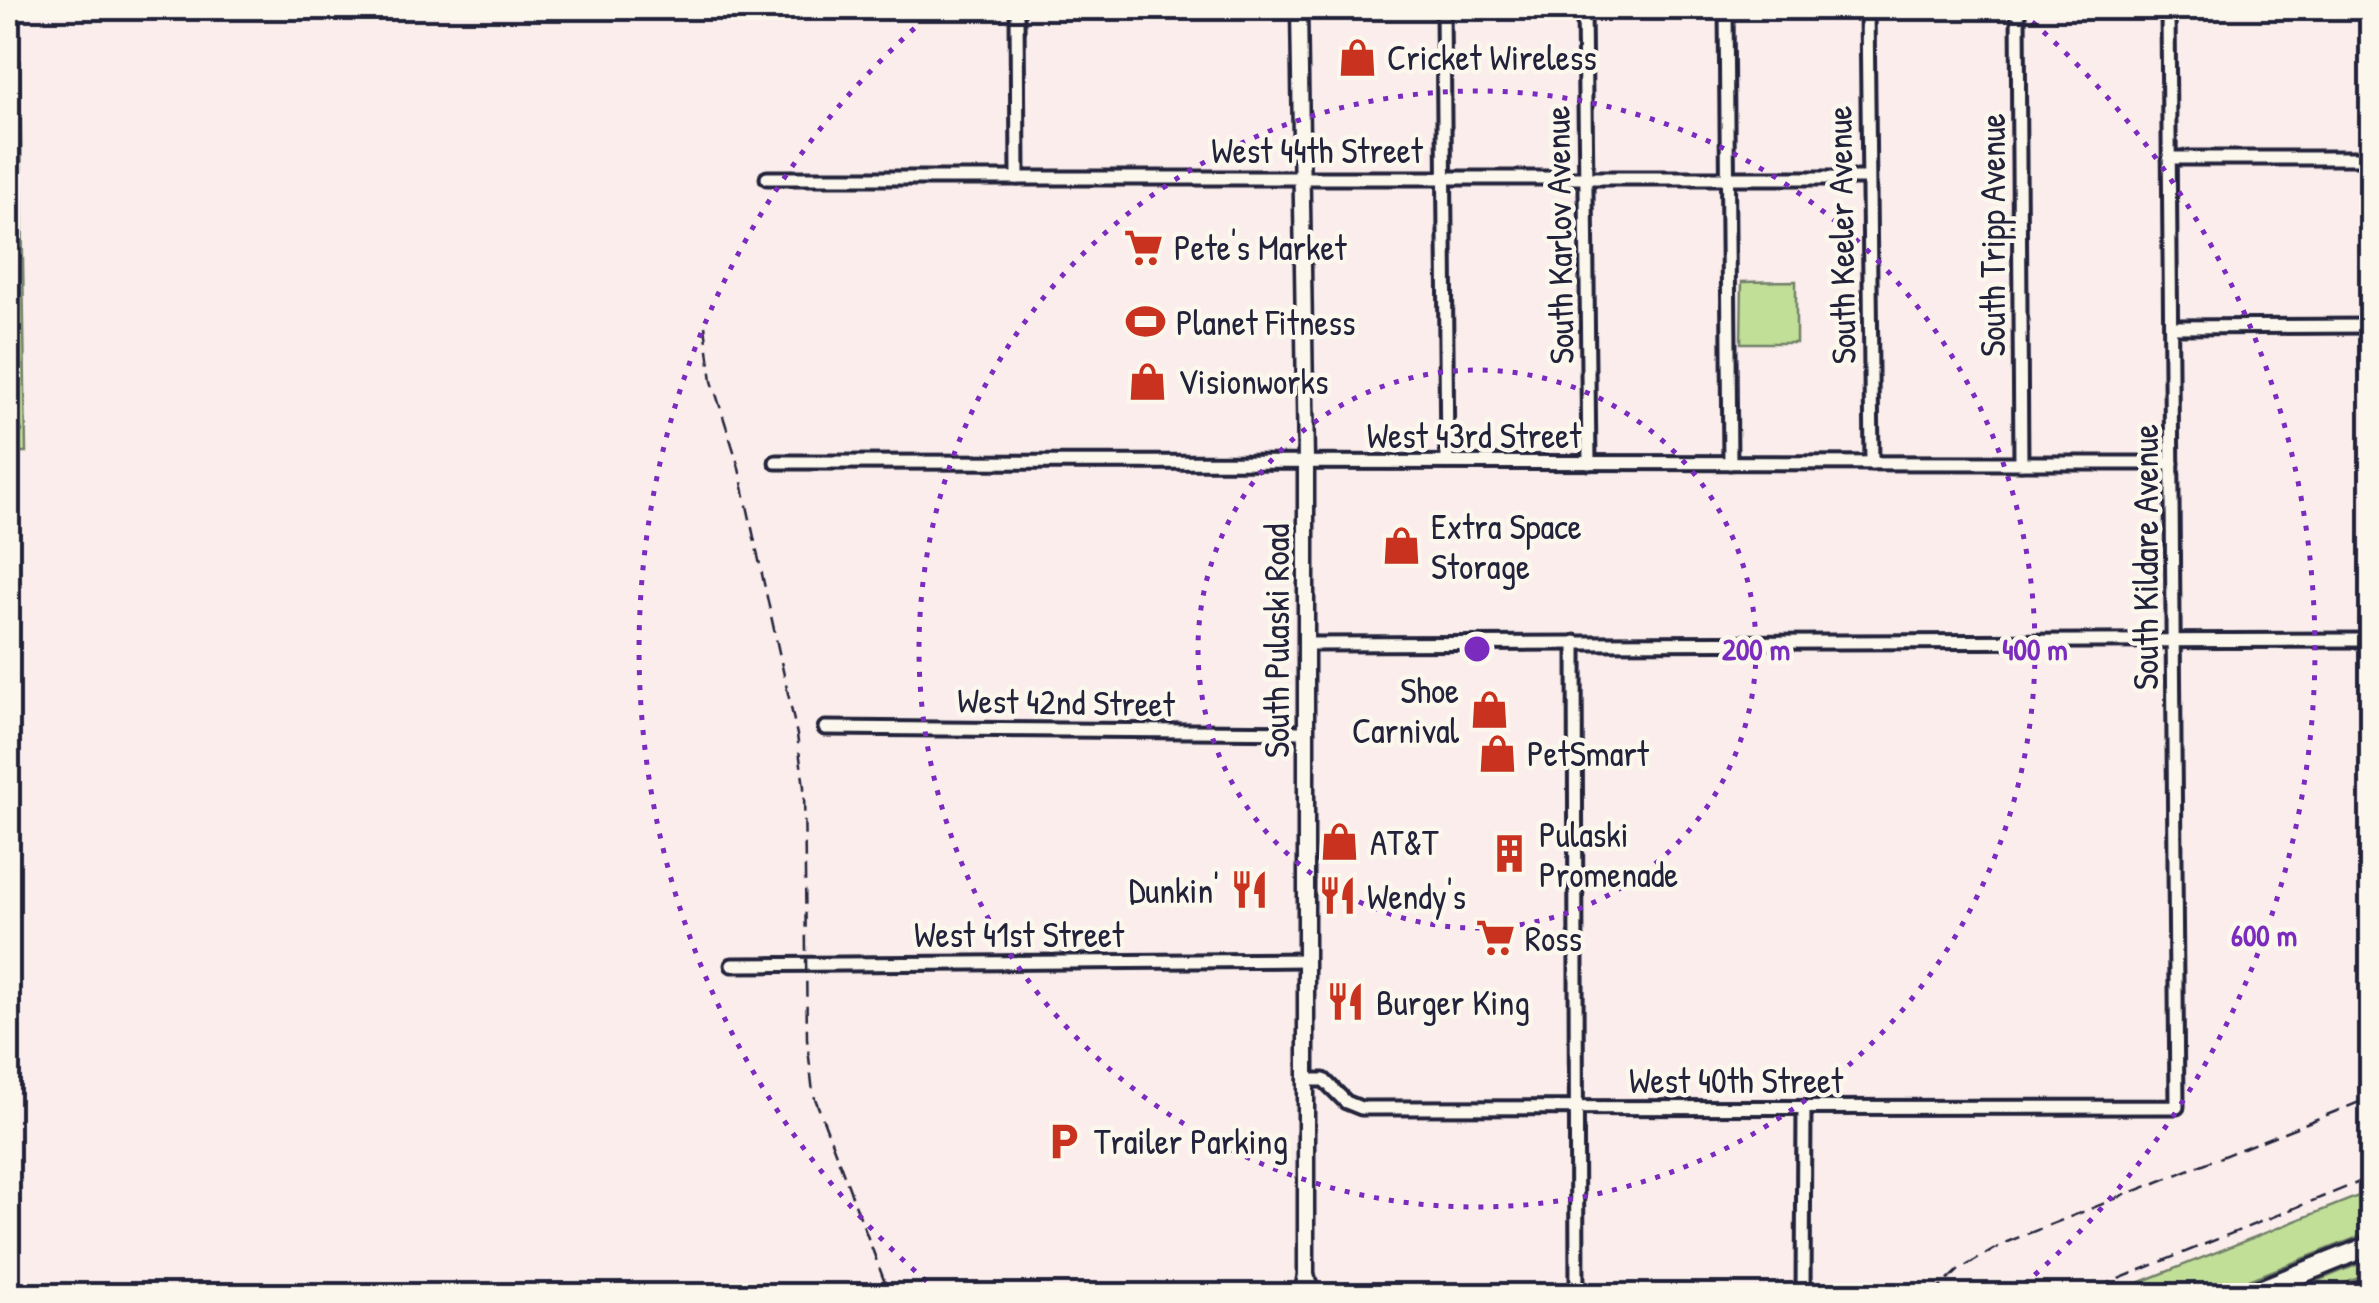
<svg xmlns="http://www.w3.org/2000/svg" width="2379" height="1303" font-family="'Patrick Hand',sans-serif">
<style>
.green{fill:#c1df97;stroke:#728069;stroke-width:2.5}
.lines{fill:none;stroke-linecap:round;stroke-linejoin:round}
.minor-casing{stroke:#22223b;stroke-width:19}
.major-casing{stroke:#22223b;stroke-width:21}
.highway-casing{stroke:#22223b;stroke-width:25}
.minor{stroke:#fbf7ec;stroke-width:11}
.major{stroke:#fbf7ec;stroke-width:14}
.highway{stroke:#fbf7ec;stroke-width:18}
.rail{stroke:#22223b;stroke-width:2.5;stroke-dasharray:15 8;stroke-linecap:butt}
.ring{fill:none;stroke:#7b2cbf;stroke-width:5;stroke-dasharray:5 10}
.labels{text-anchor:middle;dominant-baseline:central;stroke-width:9;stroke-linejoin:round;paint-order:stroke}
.poi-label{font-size:35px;fill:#22223b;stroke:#fbf7ec;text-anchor:start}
.street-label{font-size:35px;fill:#22223b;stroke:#fbf7ec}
.centre{fill:#7b2cbf;stroke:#fbf7ec;stroke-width:5}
.ring-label{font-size:30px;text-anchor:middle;font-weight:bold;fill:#7b2cbf;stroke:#fbf7ec;stroke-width:9;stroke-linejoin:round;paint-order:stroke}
</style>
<rect width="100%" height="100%" fill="#faedeb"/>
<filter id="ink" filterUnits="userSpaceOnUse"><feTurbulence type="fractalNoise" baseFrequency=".01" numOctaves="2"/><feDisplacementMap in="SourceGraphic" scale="20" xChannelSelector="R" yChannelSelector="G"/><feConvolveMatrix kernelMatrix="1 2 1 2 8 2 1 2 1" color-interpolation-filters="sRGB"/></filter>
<g filter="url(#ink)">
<g class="green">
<polygon points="10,8 19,8 26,452 16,452 16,441 22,431 16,419 16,406"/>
<polygon points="1796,281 1796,343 1741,343 1742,282"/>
<polygon points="2371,1191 2371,1232 2211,1295 2108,1295"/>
<polygon points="2371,1259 2371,1273 2316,1295 2282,1295"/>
</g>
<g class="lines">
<defs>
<g id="minor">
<polyline points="1017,8 1018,178"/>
<polyline points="1443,8 1447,462"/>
<polyline points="1584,8 1589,463"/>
<polyline points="1726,8 1730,463"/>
<polyline points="1867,8 1872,463"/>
<polyline points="2018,8 2021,463"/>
<polyline points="2169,158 2372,158"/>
<polyline points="767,178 1868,178"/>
<polyline points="8,311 9,430"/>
<polyline points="2171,327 2372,326"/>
<polyline points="776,462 2172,463"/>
<polyline points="1575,642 1577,1296"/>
<polyline points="1306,644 2372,640"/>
<polyline points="825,728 1306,732"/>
<polyline points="732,965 1306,960"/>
<polyline points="1305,1080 1324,1080 1346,1102 1361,1108 2177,1107 2168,8"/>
<polyline points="1803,1296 1804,1108"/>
</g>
<g id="major">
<polyline points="1299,8 1306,462 1306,1275 1302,1296"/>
<polyline points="1306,1275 1312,1296"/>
</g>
<g id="highway">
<polyline points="2245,1296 2372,1245"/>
<polyline points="2351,1296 2372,1287"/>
</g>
</defs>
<use href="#minor" class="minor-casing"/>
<use href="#major" class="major-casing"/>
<use href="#highway" class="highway-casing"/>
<use href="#minor" class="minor"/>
<use href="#major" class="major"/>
<use href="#highway" class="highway"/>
<g class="rail">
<polyline points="705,326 712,381 738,464 797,735 804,787 807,1039 813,1093 890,1296"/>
<polyline points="1931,1296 1959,1270 2007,1242 2372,1097"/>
<polyline points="2076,1296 2372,1177"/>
</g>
</g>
</g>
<g class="ring">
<circle cx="1477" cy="649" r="279"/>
<circle cx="1477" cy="649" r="558"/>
<path d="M938 1291A838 838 0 0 1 933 12M2021 12A838 838 0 0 1 2016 1291"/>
</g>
<defs>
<symbol id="shop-bare" viewBox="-9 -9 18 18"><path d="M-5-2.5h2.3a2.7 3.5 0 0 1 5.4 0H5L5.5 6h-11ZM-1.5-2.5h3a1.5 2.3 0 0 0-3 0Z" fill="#c8321e" stroke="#fbf7ec" stroke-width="2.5" paint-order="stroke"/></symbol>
<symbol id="supermarket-bare" viewBox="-9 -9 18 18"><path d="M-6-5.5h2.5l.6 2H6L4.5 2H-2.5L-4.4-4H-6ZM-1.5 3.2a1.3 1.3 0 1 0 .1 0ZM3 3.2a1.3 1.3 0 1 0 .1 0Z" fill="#c8321e" stroke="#fbf7ec" stroke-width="2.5" paint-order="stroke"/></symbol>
<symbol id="stadium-bare" viewBox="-9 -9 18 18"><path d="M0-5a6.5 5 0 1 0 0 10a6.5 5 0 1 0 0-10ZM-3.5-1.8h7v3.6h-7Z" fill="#c8321e" stroke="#fbf7ec" stroke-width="2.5" paint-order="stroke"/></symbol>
<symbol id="building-bare" viewBox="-9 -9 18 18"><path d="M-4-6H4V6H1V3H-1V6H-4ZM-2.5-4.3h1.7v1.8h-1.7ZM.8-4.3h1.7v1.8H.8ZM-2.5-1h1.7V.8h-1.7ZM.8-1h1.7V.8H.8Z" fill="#c8321e" stroke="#fbf7ec" stroke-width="2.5" paint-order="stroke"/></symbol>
<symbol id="restaurant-bare" viewBox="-9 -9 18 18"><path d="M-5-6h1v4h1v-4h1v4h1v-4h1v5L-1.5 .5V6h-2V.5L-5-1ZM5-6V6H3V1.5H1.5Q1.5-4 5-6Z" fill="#c8321e" stroke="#fbf7ec" stroke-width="2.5" paint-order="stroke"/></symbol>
<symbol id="parking-bare" viewBox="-9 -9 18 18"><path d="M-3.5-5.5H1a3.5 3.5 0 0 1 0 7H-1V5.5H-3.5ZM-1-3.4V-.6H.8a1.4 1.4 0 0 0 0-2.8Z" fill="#c8321e" stroke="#fbf7ec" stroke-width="2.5" paint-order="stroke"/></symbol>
</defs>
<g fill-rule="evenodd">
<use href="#shop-bare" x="1330" y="30" width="55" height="55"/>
<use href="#supermarket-bare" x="1116" y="220" width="55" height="55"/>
<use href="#stadium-bare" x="1118" y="294" width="55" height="55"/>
<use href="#shop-bare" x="1120" y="354" width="55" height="55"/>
<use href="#shop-bare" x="1374" y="518" width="55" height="55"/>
<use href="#shop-bare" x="1462" y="682" width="55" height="55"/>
<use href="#shop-bare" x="1470" y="726" width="55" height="55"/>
<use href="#shop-bare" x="1312" y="814" width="55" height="55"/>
<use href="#building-bare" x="1482" y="826" width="55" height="55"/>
<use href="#restaurant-bare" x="1222" y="862" width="55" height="55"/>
<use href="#restaurant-bare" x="1310" y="868" width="55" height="55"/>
<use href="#supermarket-bare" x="1468" y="910" width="55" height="55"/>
<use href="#restaurant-bare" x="1318" y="974" width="55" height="55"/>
<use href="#parking-bare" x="1036" y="1114" width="55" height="55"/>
</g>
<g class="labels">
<g class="poi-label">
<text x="1387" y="57">Cricket Wireless</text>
<text x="1174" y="247">Pete's Market</text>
<text x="1176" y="322">Planet Fitness</text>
<text x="1178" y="381">Visionworks</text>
<text x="1431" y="526">Extra Space<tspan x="1431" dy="40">Storage</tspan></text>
<text x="1459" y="690" text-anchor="end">Shoe<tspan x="1459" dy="40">Carnival</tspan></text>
<text x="1527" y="753">PetSmart</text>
<text x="1539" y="834">Pulaski<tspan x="1539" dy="40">Promenade</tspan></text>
<text x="1370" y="842">AT&amp;T</text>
<text x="1219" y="890" text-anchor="end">Dunkin'</text>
<text x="1367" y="896">Wendy's</text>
<text x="1525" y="938">Ross</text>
<text x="1376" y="1002">Burger King</text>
<text x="1094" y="1141">Trailer Parking</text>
</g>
<g class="street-label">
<text x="1317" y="150">West 44th Street</text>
<text transform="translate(1559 235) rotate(-91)">South Karlov Avenue</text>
<text transform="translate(1841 235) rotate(-91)">South Keeler Avenue</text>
<text transform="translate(1992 235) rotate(-90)">South Tripp Avenue</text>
<text x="1474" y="435">West 43rd Street</text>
<text transform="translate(2145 557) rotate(-90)">South Kildare Avenue</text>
<text transform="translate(1276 641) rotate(-90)">South Pulaski Road</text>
<text transform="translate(1066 702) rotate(1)">West 42nd Street</text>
<text x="1019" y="934">West 41st Street</text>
<text x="1736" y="1080">West 40th Street</text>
</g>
</g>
<circle cx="1477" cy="649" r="15" class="centre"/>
<g class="ring-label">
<text x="1756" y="660">200 m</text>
<text x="2035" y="660">400 m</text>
<text x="2264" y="946">600 m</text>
</g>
<rect width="2379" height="1303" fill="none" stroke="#fbf7ec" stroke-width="40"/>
<rect x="20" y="20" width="2339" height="1263" fill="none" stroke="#22223b" stroke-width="4" filter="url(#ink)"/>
</svg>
